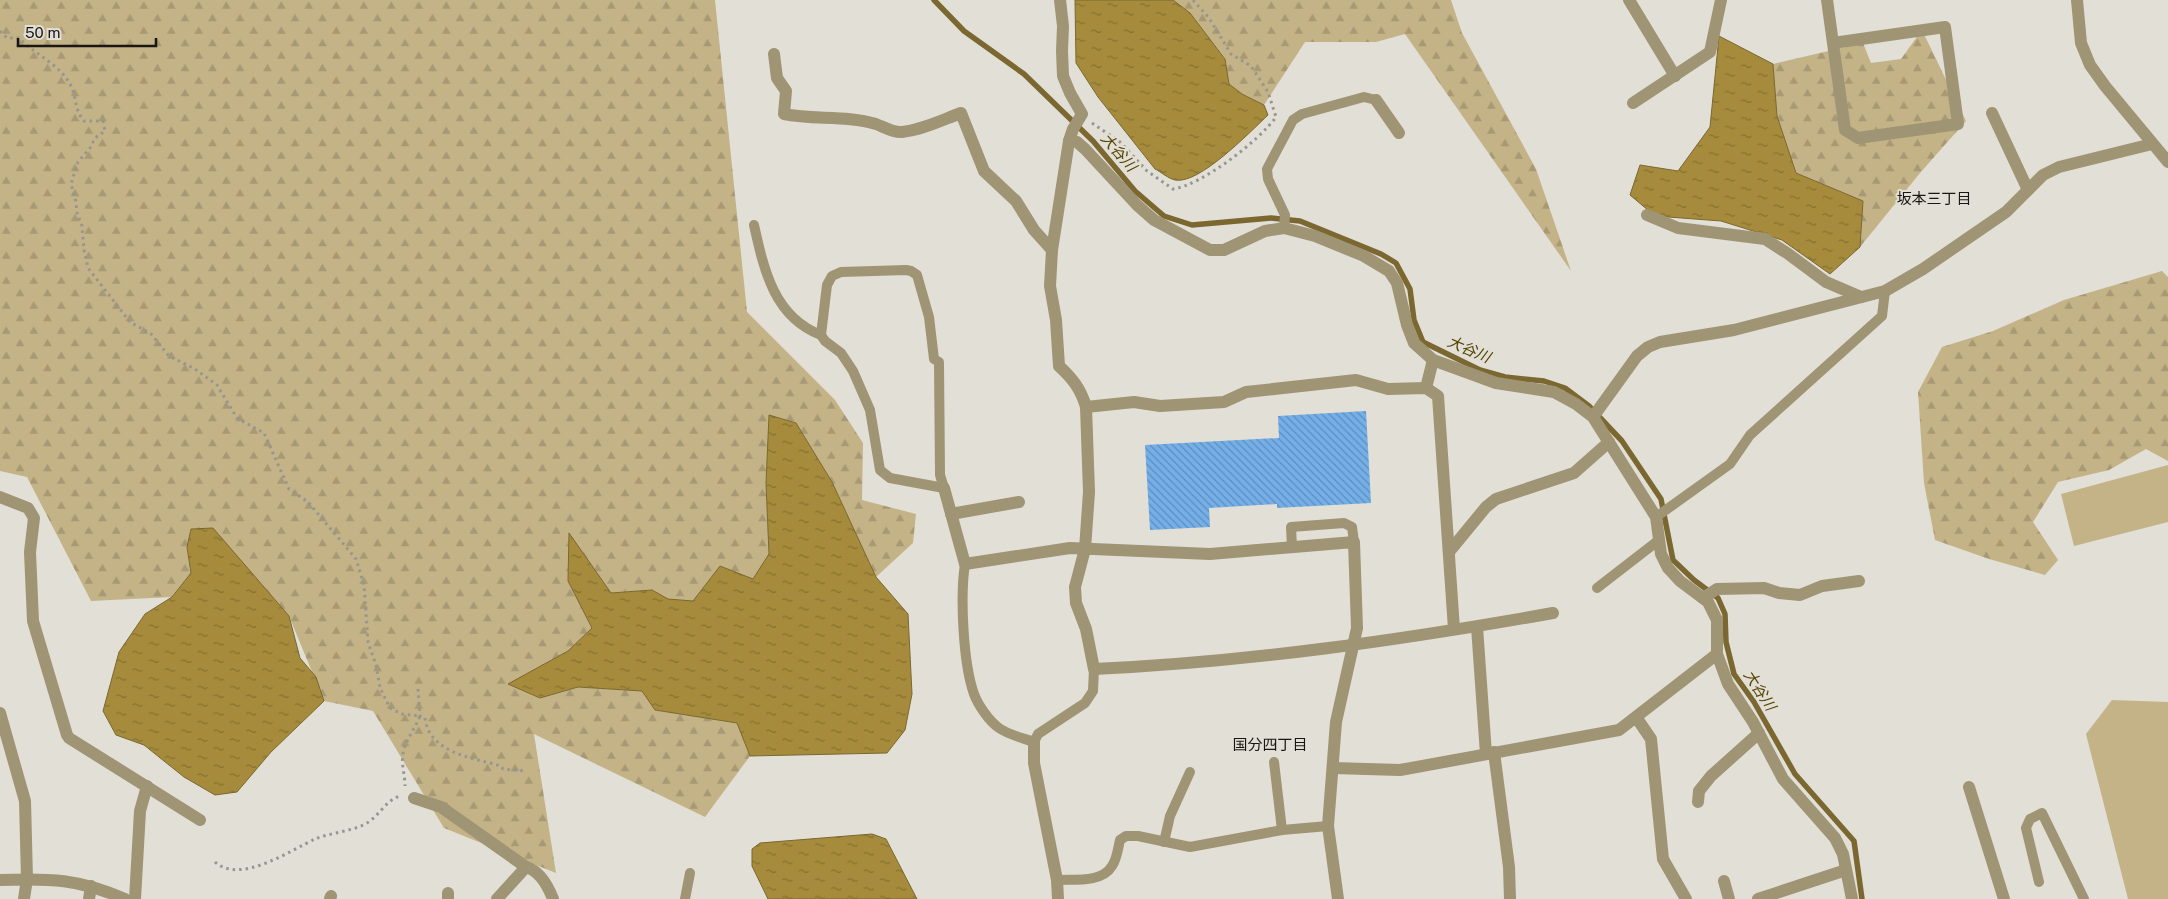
<svg xmlns="http://www.w3.org/2000/svg" width="2168" height="899" font-family="'Public Sans','Noto Sans JP',sans-serif">
<style>
.forest{fill:url(#forest-firs)}
.garden{fill:#c3b387}
.water{fill:url(#water-ripples);stroke:#7b6830}
.lines{fill:none;stroke-linecap:round;stroke-linejoin:round}
.stream{stroke:#7b6830;stroke-width:5.5}
.building{fill:url(#building-back-hatch)}
.path{stroke:#97958f;stroke-width:3;stroke-dasharray:2.5 4;stroke-linecap:butt}
.lane{stroke:#9f9474;stroke-width:10}
.street{stroke:#9f9474;stroke-width:12}
.labels{text-anchor:middle;dominant-baseline:central;stroke-width:4;stroke-linejoin:round;paint-order:stroke}
.water-label{font-size:15px;font-style:italic;fill:#554300;stroke:#e2dfd7}
.neighbourhood-label{font-size:15px;fill:#181715;stroke:#e2dfd7}
</style>
<defs>
<pattern id="forest-firs" width="22" height="20" patternUnits="userSpaceOnUse" patternTransform="scale(1.25)"><rect width="22" height="20" fill="#c3b387"/><path d="M5 1l3.5 6h-7zM16 11l3.5 6h-7z" fill="#a79974"/></pattern>
<pattern id="water-ripples" width="26" height="14" patternUnits="userSpaceOnUse" patternTransform="scale(1.25)"><rect width="26" height="14" fill="#a58b3b"/><path d="M2 4q2-2 4 0t4 0M15 11q2-2 4 0t4 0" fill="none" stroke="#857130"/></pattern>
<pattern id="building-back-hatch" width="6" height="6" patternUnits="userSpaceOnUse" patternTransform="scale(1.25)"><rect width="6" height="6" fill="#74afe8"/><path d="M-1 5l2 2M0 0l6 6M5-1l2 2" fill="none" stroke="#5e8dbb"/></pattern>
</defs>
<rect width="100%" height="100%" fill="#e2dfd7"/>
<g class="forest">
<polygon points="0,0 715,0 747,312 835,400 863,443 862,500 916,514 913,543 876,577 832,482 796,423 769,415 766,483 769,554 753,580 720,566 693,601 667,599 652,590 611,593 569,534 568,581 592,628 568,651 509,684 540,698 578,687 643,691 655,710 737,723 750,756 705,817 534,734 556,873 444,828 373,711 324,701 289,616 187,547 191,573 172,597 91,601 27,477 0,471"/>
<polygon points="1173,0 1451,0 1462,33 1536,169 1571,271 1405,34 1376,42 1305,42 1264,105 1242,94 1229,84 1225,58 1190,13"/>
<polygon points="1922,30 1966,121 1920,173 1860,247 1863,201 1796,173 1777,116 1773,64 1863,43 1871,63 1901,59"/>
<polygon points="2162,271 2168,277 2168,461 2146,449 2109,470 2058,482 2033,522 2058,560 2045,575 1989,559 1935,540 1924,483 1918,392 1942,347 1993,331 2064,300"/>
</g>
<g class="garden">
<polygon points="2168,465 2168,522 2074,546 2061,494"/>
<polygon points="2112,700 2168,702 2168,899 2128,899 2086,734"/>
</g>
<g class="water">
<path d="M1075,0H1173L1190,13L1225,59L1229,84L1242,94L1264,105L1268,115C1250,132 1199,185 1175,180C1169,179 1161,172 1155,169L1098,97L1076,63Z"/>
<polygon points="1719,36 1773,64 1777,116 1796,173 1863,201 1860,247 1830,274 1782,240 1721,221 1655,216 1630,195 1640,165 1678,171 1710,127"/>
<polygon points="769,415 796,423 832,482 876,577 908,614 912,694 905,730 887,753 750,756 737,723 655,710 642,691 578,687 540,698 508,684 568,651 592,628 568,581 569,533 611,593 652,590 668,599 693,601 720,566 753,579 769,554 766,483"/>
<polygon points="213,528 289,616 300,658 316,677 324,701 271,752 237,792 215,795 184,777 144,745 116,735 103,711 119,652 145,614 172,597 191,573 187,547 191,529"/>
<polygon points="872,834 886,839 917,899 768,899 752,866 752,849 760,843"/>
</g>
<g class="lines">
<polyline class="stream" points="934,0 964,31 1024,74 1093,141 1135,191 1164,216 1192,225 1271,218 1300,221 1381,254 1396,263 1410,289 1414,320 1423,342 1480,370 1505,377 1544,381 1565,388 1589,406 1622,441 1661,499 1673,560 1694,580 1718,598 1725,614 1726,642 1734,674 1754,702 1795,774 1854,841 1862,899"/>
</g>
<polygon class="building" points="1366,411 1371,503 1277,508 1277,504 1209,508 1210,527 1150,530 1145,445 1279,438 1278,416"/>
<g class="lines">
<g class="path">
<path d="M0,31L7,38H19C34,54 61,65 71,86C77,99 74,109 84,121H103L105,131L95,138L90,148L78,162L71,184L76,202L77,213L82,226L84,250L88,268L130,322L151,334L169,356L195,369L217,385L237,418L264,433L289,489L308,502L356,559L364,585L368,642L376,665L380,688L390,708L402,714L420,716C415,729 406,739 403,753C401,763 405,776 405,786"/>
<path d="M1092,123L1120,142L1147,171L1173,189C1202,185 1259,141 1276,117L1268,92L1251,66L1231,54L1209,18L1193,0"/>
<path d="M418,689L420,716L425,718C429,753 473,758 501,766L503,769L525,771"/>
<path d="M215,862C240,885 291,850 315,839C332,832 351,832 367,823C379,816 386,800 400,796"/>
</g>
<g class="lane">
<path d="M754,225C764,270 774,317 821,335"/>
<polyline points="1284,228 1285,215 1268,179 1267,169 1293,120 1302,114 1364,97 1376,100"/>
<polygon points="906,270 911,271 917,275 929,317 934,359 939,362 940,475 944,488 890,478 880,470 870,410 853,371 841,353 825,341 821,335 827,285 832,276 841,272"/>
<polyline points="1656,517 1730,464 1750,435 1882,316 1885,291"/>
<polyline points="1292,547 1291,527 1344,523 1352,527 1354,542"/>
<path d="M965,564C960,596 963,663 974,694C978,705 989,721 999,728C1009,735 1023,738 1034,742L1038,734L1085,703L1093,691L1094,669"/>
<polyline points="1597,588 1659,540"/>
<polyline points="1274,762 1282,830"/>
<polyline points="1164,842 1170,816 1190,772"/>
<path d="M1057,880C1074,879 1102,883 1112,866C1117,859 1118,848 1120,840L1126,836H1138L1190,847L1282,830L1328,826"/>
<polyline points="2039,882 2026,828 2030,819 2042,813 2084,899"/>
<polyline points="685,899 690,873"/>
</g>
<g class="street">
<path d="M1060,0L1063,26L1062,51L1063,76L1070,93L1082,114L1073,129L1069,141L1052,250L1050,286L1056,320L1059,366C1072,378 1081,389 1086,407L1089,492L1085,549L1075,587L1076,603L1086,629L1094,669C1249,662 1401,640 1553,613"/>
<polyline points="1629,0 1675,76"/>
<polyline points="1827,0 1845,130 1858,138 1958,124 1945,27 1833,43"/>
<polyline points="2077,0 2081,43 2090,65 2105,86 2168,162"/>
<path d="M774,54L777,78L786,91L784,114C814,120 846,115 876,124C884,127 894,133 902,132C922,130 942,120 961,113L984,171L1016,201L1034,230L1052,250"/>
<polyline points="1376,100 1399,133"/>
<polyline points="1633,103 1710,52 1721,0"/>
<polyline points="1992,113 2028,190"/>
<polyline points="1069,141 1077,142 1085,149 1137,205 1154,220 1210,250 1224,250 1265,231 1284,228 1315,236 1364,256 1389,271 1397,283 1407,325 1414,343 1433,360 1496,383 1554,392 1576,404 1593,417 1656,517 1661,554 1668,568 1680,581 1708,602 1717,620 1717,654 1728,684 1753,722 1783,779 1835,838 1843,854 1852,899"/>
<polyline points="1647,215 1678,228 1765,239 1787,253 1826,282 1861,297"/>
<polyline points="1426,388 1433,360"/>
<polyline points="1086,407 1134,402 1160,406 1224,402 1246,392 1356,380 1388,389 1426,388 1438,396 1454,629"/>
<polyline points="1593,417 1637,356 1648,347 1660,342 1734,330 1885,291 1923,269 2006,212 2043,175 2059,167 2152,144"/>
<polyline points="944,488 965,564 1070,548 1210,554 1354,542 1357,628 1336,722 1328,826 1338,899"/>
<polyline points="0,497 28,508 34,518 30,552 33,621 67,735 69,738 200,820"/>
<polyline points="951,514 1019,502"/>
<polyline points="1449,552 1486,507 1496,499 1574,473 1609,442"/>
<polyline points="1703,598 1717,589 1764,588 1779,593 1800,595 1822,586 1859,581"/>
<polyline points="1477,627 1486,754"/>
<polyline points="0,713 25,801 27,879 24,899"/>
<polyline points="1636,717 1651,739 1663,859 1686,899"/>
<polyline points="1034,742 1034,763 1057,880 1058,899"/>
<polyline points="1494,752 1509,867 1510,899"/>
<polyline points="1333,768 1400,770 1619,730 1717,654"/>
<polyline points="1969,787 2004,899"/>
<polyline points="414,798 441,807 526,867"/>
<polyline points="1698,802 1699,791 1711,776 1759,733"/>
<path d="M0,880C51,878 78,879 125,899"/>
<polyline points="1724,881 1729,899"/>
<polyline points="89,899 91,886"/>
<polyline points="135,899 140,811 147,786"/>
<polyline points="330,899 331,896"/>
<polyline points="448,899 448,893"/>
<path d="M497,899L526,867C540,871 548,886 553,899"/>
<polyline points="1758,899 1846,870"/>
</g>
</g>
<g class="labels">
<g class="water-label">
<text transform="translate(1119 152) rotate(49)">大谷川</text>
<text transform="translate(1469 349) rotate(23)">大谷川</text>
<text transform="translate(1760 690) rotate(57)">大谷川</text>
</g>
<g class="neighbourhood-label">
<text x="1934" y="198">坂本三丁目</text>
<text x="1270" y="744">国分四丁目</text>
</g>
</g>
<path d="M18 38v8h138v-8" fill="none" stroke="#181715" stroke-width="2.5"/>
<text x="25" y="38" font-size="15" fill="#181715" stroke="#e2dfd7" stroke-width="4" paint-order="stroke">50 m</text>
</svg>
